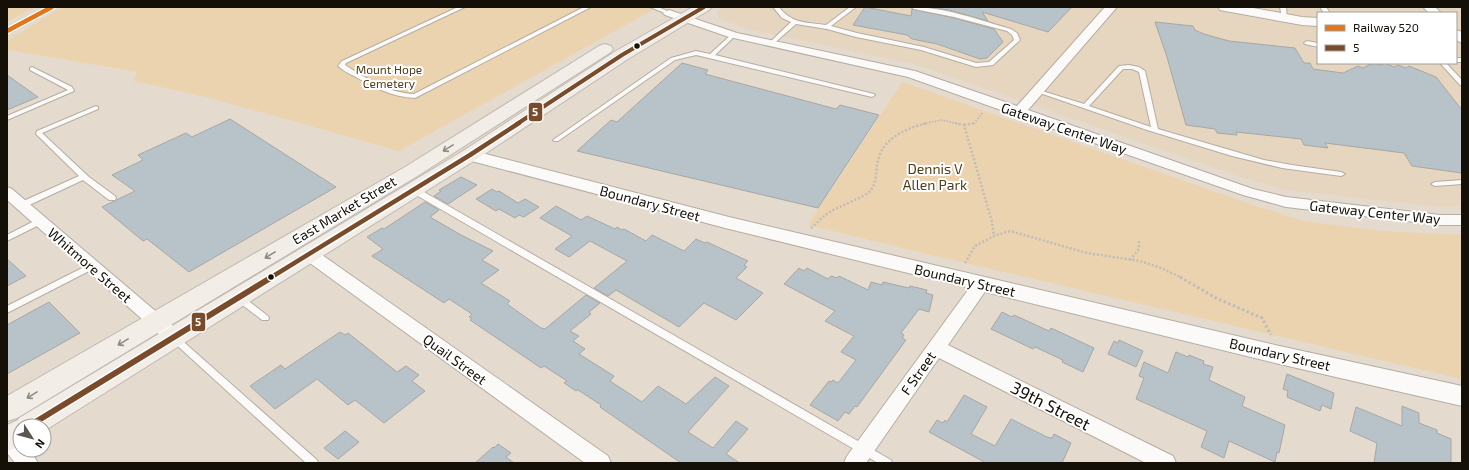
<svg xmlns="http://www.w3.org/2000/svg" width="1469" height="470" font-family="'Exo 2',sans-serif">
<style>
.built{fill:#e6d6bf;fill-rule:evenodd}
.green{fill:#ebd3af}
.building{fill:#b7c3c8;stroke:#a7a7a5}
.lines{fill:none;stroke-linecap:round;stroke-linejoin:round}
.service-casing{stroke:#b4ada3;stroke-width:2}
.minor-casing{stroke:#b4ada3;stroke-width:2}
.tertiary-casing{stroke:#b4ada3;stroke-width:2}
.primary-casing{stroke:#beb9b3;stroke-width:2}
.path-far2{stroke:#bfbdb8;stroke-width:2;stroke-dasharray:1.5 1.5;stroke-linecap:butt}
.path-far1{stroke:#bfbdb8;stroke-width:2.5;stroke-dasharray:2 2;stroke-linecap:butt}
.path{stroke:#bfbdb8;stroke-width:3;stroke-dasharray:2.5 2.5;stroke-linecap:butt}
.service{fill:#fbfaf8;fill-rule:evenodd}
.minor{fill:#fbfaf8;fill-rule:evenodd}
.tertiary{fill:#fbfaf8;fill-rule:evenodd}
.primary{fill:#f2ede6;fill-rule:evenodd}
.bus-1-far2-casing{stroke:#fff;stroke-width:6}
.bus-1-far1-casing{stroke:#fff;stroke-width:8}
.bus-1-casing{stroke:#fff;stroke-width:9}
.bus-1-far2{stroke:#7a4b2a;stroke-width:4}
.bus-1-far1{stroke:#7a4b2a;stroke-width:4.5}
.bus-1{stroke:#7a4b2a;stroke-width:6}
.rail-1-casing{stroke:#fff;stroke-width:7}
.rail-1{stroke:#e0771c;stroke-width:4.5}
.oneway{stroke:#8f8a82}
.bus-dot{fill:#151007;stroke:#fff;stroke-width:1.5}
.labels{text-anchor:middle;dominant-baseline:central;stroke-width:4;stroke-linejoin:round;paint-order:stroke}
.far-park-label{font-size:12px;fill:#523c19;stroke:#fff}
.street-label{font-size:14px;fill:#151007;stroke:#fff}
.park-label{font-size:14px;fill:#523c19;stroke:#fff}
.near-street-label{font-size:17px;fill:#151007;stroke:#fff}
.line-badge{stroke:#fff;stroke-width:1.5}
.badge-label{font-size:11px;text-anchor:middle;font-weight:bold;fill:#fff}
</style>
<rect width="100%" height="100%" fill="#e4dbce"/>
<path class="built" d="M723,7H1462V206L1439,207L1286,190L1243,178L914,64L747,29L719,19L717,11ZM1318,13H1456V63H1318Z"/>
<g class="green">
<polygon points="7,7 35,7 7,22"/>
<polygon points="62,7 658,7 399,151 210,98 134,81 137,72 7,50 7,41"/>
<polygon points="902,82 1253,205 1303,221 1383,231 1462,235 1462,379 931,255 808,225"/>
</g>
<g class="building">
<polygon points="865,7 911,16 912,9 954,18 994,29 1003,42 987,58 980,59 937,44 912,39 907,35 853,25"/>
<polygon points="931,7 1072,7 1048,32 982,12 988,21 949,10"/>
<polygon points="1155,22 1193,26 1195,30 1204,34 1229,41 1295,48 1304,63 1310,63 1313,69 1343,73 1358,66 1363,68 1373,63 1382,65 1385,63 1394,67 1398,65 1406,68 1409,66 1436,77 1462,110 1462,173 1412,166 1404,153 1325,143 1328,148 1304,145 1301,139 1236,132 1237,135 1217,133 1215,129 1186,125 1167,57"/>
<polygon points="682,63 708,70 705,74 836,109 840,105 879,115 818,208 577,151 611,120 617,122"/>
<polygon points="7,75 38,97 7,110"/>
<polygon points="230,119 336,187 189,272 147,239 143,241 102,207 135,191 112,175 143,160 138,155 186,133 192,137"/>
<polygon points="461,177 477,185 448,204 434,196 441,191 439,190"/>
<polygon points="492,189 497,192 499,191 518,203 525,199 539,207 524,217 519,215 515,218 499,209 496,211 476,199"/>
<polygon points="425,202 439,210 430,217 461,235 493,251 482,260 499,270 481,283 510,301 507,304 541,328 545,329 586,295 600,303 589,312 591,314 570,331 579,336 573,341 585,349 579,354 614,376 610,381 642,402 658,386 686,404 715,377 729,386 688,432 713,448 736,421 748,429 726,454 740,463 681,463 600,407 601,405 578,390 576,391 564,383 567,381 544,366 541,368 470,320 472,318 469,317 472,314 449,299 444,303 372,256 383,249 367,237 382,228 384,229"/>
<polygon points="556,206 581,220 587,216 615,229 617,227 622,230 624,229 646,241 652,235 684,251 696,239 705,243 707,242 748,261 744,265 747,267 736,278 763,293 736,320 704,303 679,327 616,290 608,296 594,288 627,261 590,241 569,257 555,249 572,236 540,218"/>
<polygon points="7,259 26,276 7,286"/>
<polygon points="799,268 804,271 807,268 828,279 831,276 837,278 839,276 868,290 871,282 882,285 883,282 909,288 910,286 927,290 926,293 933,295 929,312 919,309 901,333 904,335 902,338 906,340 857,407 855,406 849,414 845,412 838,421 810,405 829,381 831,382 833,380 838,383 856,360 841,352 854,336 825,321 835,311 784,284"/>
<polygon points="49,302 80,333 7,374 7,325"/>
<polygon points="1002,312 1012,317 1014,315 1049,331 1051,328 1094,348 1083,372 1062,362 1063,360 1035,347 1033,349 991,329"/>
<polygon points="340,332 345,335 348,333 397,372 406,366 419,375 412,381 425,391 384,423 355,400 348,405 317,379 275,409 250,386 281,365 285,369"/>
<polygon points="1119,340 1143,351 1136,367 1108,354 1114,341 1118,343"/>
<polygon points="1176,352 1188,357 1189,355 1204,361 1203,364 1213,367 1209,380 1245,397 1242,406 1285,425 1279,453 1277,452 1275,462 1229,441 1224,458 1201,447 1207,431 1136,399 1144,378 1139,376 1144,362 1168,373"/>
<polygon points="1287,374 1334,393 1331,409 1322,405 1320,411 1287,397 1288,391 1283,389"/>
<polygon points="964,395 987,407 971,434 995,446 1011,419 1047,437 1052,438 1054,434 1071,443 1062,463 986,463 929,432 937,420 943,423 945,420 947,422"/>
<polygon points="1402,406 1419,413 1419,423 1437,430 1437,433 1451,439 1451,463 1374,463 1377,443 1350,431 1356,407 1402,426"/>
<polygon points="345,431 359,442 338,459 324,448"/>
<polygon points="498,444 511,453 506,457 514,463 475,463 493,447 494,448"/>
</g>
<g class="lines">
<defs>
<g id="service">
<path d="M458,7H465L346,63L345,65C366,78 388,93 414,94L584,7H591L415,98C392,97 373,87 354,76C348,73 342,70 338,66L342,61Z"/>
<polygon points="650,7 658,7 672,13 667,14"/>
<path d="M773,7H779C792,24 806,22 826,25L850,7H856L831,26L857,33L924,47L976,63L989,62L1014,40L1012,35L1007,31L954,17L914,9L911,7C945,7 979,20 1011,29L1017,33L1020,40L993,65L976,67L921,50L856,37L827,29L796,24L771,46L769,45V43L791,22L782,18Z"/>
<polygon points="1280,7 1286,7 1287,19 1282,18"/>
<polygon points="1320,7 1326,7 1330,13 1324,13"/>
<polygon points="733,33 735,34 735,36 715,55 874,94 875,95 872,97 696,55 675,60 558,141 554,141 553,140 671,58 696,51 710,54"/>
<polygon points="1307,41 1318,43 1318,47 1305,44 1304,43"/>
<rect x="1456" y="58" width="6" height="4"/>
<polygon points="1440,63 1446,63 1462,80 1462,86 1460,85"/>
<path d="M1129,65L1139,67L1145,71L1158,129L1264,160L1292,165L1341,172L1345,174L1341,176L1282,168L1232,156L1147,130L1034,91L1035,90H1039L1084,104L1119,66ZM1123,69H1132L1139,72L1151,127L1089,106Z"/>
<polygon points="32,67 72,87 74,91 7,120 7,116 68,90 30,70 30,68"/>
<polygon points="96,106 98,107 98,109 42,133 89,177 115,196 116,198 115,200 109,200 83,180 25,207 19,207 18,205 19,203 79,176 37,135 36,134 37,131"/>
<polygon points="1462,180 1462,184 1435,186 1431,184 1435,182"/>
<polygon points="411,188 417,188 891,460 892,463 878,463 411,192 410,190"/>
<polygon points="40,218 43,219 44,221 43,223 7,241 7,235"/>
<polygon points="92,263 96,266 95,268 7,313 7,306"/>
<polygon points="239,295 242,296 268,316 269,318 268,320 262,320 236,300 235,298 236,296"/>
<polygon points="174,335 177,336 317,460 318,463 306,463 171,340 169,338 171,336"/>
</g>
<g id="minor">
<polygon points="1105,7 1117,7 1028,110 1253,189 1286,197 1440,215 1462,215 1462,225 1440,225 1286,207 1243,195 1020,117 1013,116 1012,114 908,77 729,37 665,15 663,13 669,10 737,33 915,71 1017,106"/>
<polygon points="1423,7 1435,7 1441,13 1429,13"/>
<polygon points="1456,30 1462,32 1462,43 1456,40"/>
<polygon points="7,187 12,189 180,332 183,337 180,342 174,344 168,342 7,200"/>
<polygon points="309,248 315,250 608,456 611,463 585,463 303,258 301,254 303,250"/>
<polygon points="982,277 988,279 991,283 948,345 1173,456 1176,463 1146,463 939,358 866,463 844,463 847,456 976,279"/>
<polygon points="7,429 14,432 20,439 20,450 30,450 38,463 15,463 7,453"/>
</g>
<g id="tertiary">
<polygon points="1218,7 1248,7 1302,17 1318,18 1318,26 1302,25 1225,11 1220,10"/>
<polygon points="470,150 729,217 1275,345 1462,386 1462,406 1275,363 729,229 464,159 461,155 464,151"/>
</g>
<g id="primary">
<polygon points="693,7 712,7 709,10 628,59 477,159 44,431 44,426 20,426 20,446 7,451 7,425 18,420 19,418 463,151 616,51"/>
<polygon points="605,44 611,46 613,49 611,52 419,175 17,418 7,421 7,396 405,167 599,46"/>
</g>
</defs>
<use href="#service" class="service-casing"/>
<use href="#minor" class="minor-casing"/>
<use href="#tertiary" class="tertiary-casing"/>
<use href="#primary" class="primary-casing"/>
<g class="path-far2">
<polyline points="923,124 942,120 959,124"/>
<polyline points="974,124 983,112"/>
</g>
<g class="path-far1">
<polyline points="955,123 964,125 992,222 994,236"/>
<polyline points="964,125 975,123"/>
<path d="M811,228C817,223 823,216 830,212C839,206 866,197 871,190C878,180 875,168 879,157C885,137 909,127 928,123"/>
<polyline points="1130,260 1139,249 1139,240"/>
<polyline points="965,263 975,246 994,236 1010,231 1087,253 1140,261 1161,268 1182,278"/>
</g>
<polyline class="path" points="1180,277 1216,298 1262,318 1271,335"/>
<use href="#service" class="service"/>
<use href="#minor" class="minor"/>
<use href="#tertiary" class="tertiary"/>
<use href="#primary" class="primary"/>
<defs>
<polyline id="bus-1-far2" points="517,124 622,55 704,7"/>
<polyline id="bus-1-far1" points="270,278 470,155 519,123"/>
<polyline id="bus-1" points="29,426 272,277"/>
</defs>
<use href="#bus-1-far2" class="bus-1-far2-casing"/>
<use href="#bus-1-far1" class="bus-1-far1-casing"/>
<use href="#bus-1" class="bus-1-casing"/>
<use href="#bus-1-far2" class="bus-1-far2"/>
<use href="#bus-1-far1" class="bus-1-far1"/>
<use href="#bus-1" class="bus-1"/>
<defs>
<polyline id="rail-1" points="7,31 52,7"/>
</defs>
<use href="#rail-1" class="rail-1-casing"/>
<use href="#rail-1" class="rail-1"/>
</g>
<defs><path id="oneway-shaft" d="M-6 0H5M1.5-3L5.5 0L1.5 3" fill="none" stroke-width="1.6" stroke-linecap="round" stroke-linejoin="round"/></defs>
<g class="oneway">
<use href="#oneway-shaft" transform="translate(448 148) rotate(148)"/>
<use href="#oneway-shaft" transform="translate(270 255) rotate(149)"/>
<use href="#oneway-shaft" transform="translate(123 342) rotate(149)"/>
<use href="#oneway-shaft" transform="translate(32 395) rotate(149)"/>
</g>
<g class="bus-dot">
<circle cx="637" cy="46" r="3.5"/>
<circle cx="271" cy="277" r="3.5"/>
</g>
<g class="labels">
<g class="far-park-label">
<text x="389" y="69">Mount Hope<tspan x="389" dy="14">Cemetery</tspan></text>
</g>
<g class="street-label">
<text transform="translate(1064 128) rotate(19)">Gateway Center Way</text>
<text transform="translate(650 203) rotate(15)">Boundary Street</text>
<text transform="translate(344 210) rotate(-31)">East Market Street</text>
<text transform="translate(1375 212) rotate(6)">Gateway Center Way</text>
<text transform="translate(90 265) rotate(41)">Whitmore Street</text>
<text transform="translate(965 280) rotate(13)">Boundary Street</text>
<text transform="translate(1280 354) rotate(13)">Boundary Street</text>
<text transform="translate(455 359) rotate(36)">Quail Street</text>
<text transform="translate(918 373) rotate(-55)">F Street</text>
</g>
<g class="park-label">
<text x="935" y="168">Dennis V<tspan x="935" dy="16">Allen Park</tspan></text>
</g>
<g class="near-street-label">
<text transform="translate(1051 405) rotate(27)">39th Street</text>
</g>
</g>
<g class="line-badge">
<rect x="528" y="102" width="15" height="20" rx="4" fill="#7a4b2a"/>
<rect x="191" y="312" width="15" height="20" rx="4" fill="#7a4b2a"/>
</g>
<g class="badge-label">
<text x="535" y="116">5</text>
<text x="198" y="326">5</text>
</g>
<rect width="1469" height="470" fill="none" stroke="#151007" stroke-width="16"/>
<rect x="1317" y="12" width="140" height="52" fill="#ffffff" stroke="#a19f9c"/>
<rect x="1325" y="25" width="20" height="6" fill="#e0771c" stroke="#a19f9c"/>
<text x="1353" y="32" font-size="12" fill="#151007">Railway 520</text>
<rect x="1325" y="45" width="20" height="6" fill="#7a4b2a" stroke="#a19f9c"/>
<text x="1353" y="52" font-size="12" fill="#151007">5</text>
<g transform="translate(32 438) rotate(126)"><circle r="19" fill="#ffffff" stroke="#a19f9c"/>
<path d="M0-3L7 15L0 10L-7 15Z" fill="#5d574d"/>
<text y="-6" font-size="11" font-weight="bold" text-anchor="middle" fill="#151007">N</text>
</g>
</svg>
